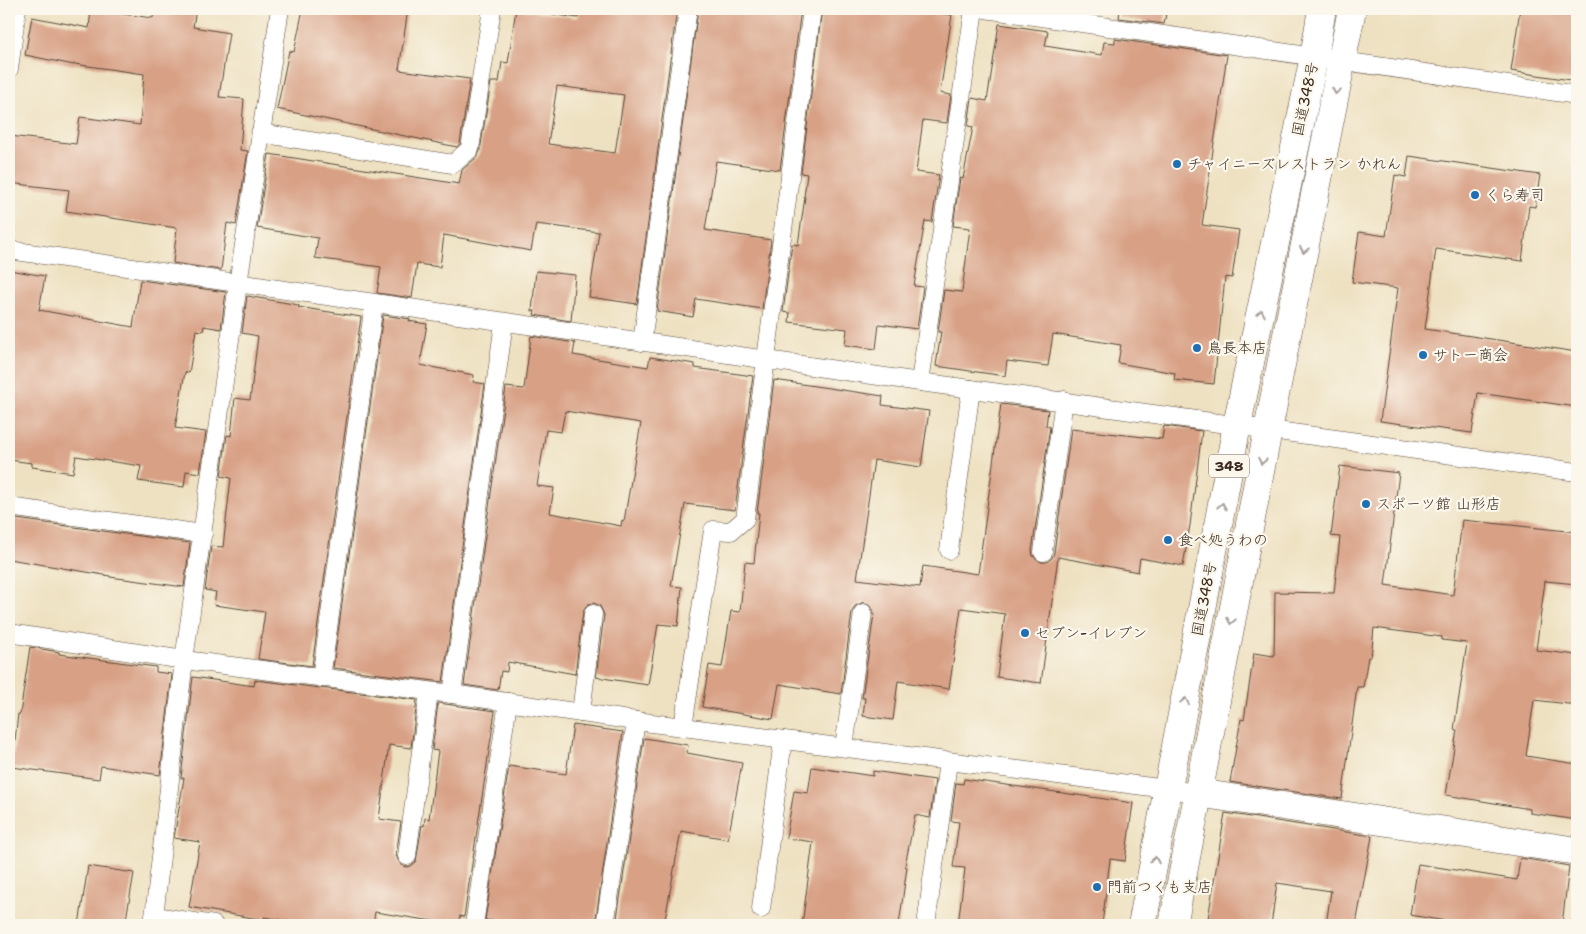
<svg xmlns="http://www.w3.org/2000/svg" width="1586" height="934" font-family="'Shantell Sans','Klee One',sans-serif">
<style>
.building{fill:#d8a186;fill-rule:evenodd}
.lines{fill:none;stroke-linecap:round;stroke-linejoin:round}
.lane-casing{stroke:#564536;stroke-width:19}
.street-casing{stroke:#564536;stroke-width:29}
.highway-casing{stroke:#564536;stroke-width:29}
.lane{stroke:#fff;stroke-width:18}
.street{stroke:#fff;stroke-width:28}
.highway{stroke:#fff;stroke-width:28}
.oneway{stroke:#a79f9a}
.poi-dot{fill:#1f6fb2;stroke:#fbf7ec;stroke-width:2}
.labels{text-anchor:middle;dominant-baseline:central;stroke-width:4.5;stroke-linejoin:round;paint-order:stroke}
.shield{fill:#fbf7ec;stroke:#75685c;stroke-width:1}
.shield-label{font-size:14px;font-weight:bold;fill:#3b2a1e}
.street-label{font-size:15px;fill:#3b2a1e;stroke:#fbf7ec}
.poi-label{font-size:15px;fill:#3b2a1e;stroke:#fbf7ec;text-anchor:start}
</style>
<rect width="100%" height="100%" fill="#fbf7ec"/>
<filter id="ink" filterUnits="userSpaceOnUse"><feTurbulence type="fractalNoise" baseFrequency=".02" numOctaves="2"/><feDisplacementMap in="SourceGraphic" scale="10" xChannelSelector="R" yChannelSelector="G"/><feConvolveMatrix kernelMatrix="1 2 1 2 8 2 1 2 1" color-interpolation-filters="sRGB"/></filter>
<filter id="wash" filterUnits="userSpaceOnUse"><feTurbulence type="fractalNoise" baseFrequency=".0096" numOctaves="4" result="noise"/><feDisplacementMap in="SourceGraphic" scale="20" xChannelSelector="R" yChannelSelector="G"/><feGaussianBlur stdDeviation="1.12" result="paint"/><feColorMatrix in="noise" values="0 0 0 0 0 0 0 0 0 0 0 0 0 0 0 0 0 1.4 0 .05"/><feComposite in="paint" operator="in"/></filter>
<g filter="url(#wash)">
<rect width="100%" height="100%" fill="#eee1c1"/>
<g id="blocks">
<g class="building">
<polygon points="154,9 196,9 193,27 229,33 219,97 244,99 240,150 248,151 236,225 227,223 221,270 173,263 177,228 66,211 69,190 9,183 10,136 76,144 80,117 140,125 144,74 74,64 74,65 25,55 32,17 89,28 91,10 153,18"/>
<polygon points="303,9 408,9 399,70 470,79 460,144 457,147 277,109 289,51 294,52"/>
<path d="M516,9L578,18L579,9H677L637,304L589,297L599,232L536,224L531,251L444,235L440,267L417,264L412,298L377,293L381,267L315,258L318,238L257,228L269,154L459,184L462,170L477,157L480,151L491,82H499L502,62L508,63ZM557,86L624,95L615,153L548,144Z"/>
<polygon points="698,9 801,9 780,170 716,161 705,230 771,240 762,309 696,299 693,317 657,311"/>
<polygon points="822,9 910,9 952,15 940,93 951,95 947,123 923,120 916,172 939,175 932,222 925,221 914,286 923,287 917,329 879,324 876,349 845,345 847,329 789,322 790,313 783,312 792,244 798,245 805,197 804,197 807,174 801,173"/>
<polygon points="1120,9 1167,9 1164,24 1119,18"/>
<polygon points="1520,9 1577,9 1577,81 1511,71"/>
<polygon points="999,24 1048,31 1045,46 1102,55 1104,42 1115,43 1115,39 1227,55 1202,225 1239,230 1232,278 1225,277 1214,384 1174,380 1175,373 1118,363 1121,345 1053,334 1048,366 1007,361 1005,376 936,366 941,332 938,332 944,290 962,292 970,228 953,226 960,178 963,179 973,127 968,126 972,98 987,101"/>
<polygon points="1409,156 1540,175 1535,207 1529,206 1522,261 1436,249 1425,329 1577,352 1577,407 1478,393 1472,433 1380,421 1398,288 1352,282 1359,232 1386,236 1395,175 1406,177"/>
<polygon points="9,270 45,276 39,310 133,327 140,280 226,292 221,329 204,326 203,331 196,330 189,373 185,372 175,428 206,432 200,473 186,471 184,487 138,481 141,466 76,456 73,473 32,467 32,463 9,460"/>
<polygon points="536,271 575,275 571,321 534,315 535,311 532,311"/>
<polygon points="247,296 299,305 298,307 361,317 312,666 258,659 265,612 214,605 216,592 205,590 211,546 223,547 231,478 221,476 227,435 231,436 235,398 250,400 258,336 242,333"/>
<polygon points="383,315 410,319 409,321 427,324 420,365 474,375 473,382 485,384 443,682 333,668"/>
<path d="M531,336L575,343L573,355L648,367L650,357L695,364V368L753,376L735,510L685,504L671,586L682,587L678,626L658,624L648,685L596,677L604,615L600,606L594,603L588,604L583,612L575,674L508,662L507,672L501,671L498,690L464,685L506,387L524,389ZM565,411L641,423L624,521L622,520L621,526L550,513L554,488L537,486L546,430L561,432Z"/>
<polygon points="774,380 883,396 882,405 929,411 921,467 874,460 857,579 920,587 923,566 978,574 1001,404 1048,410 1046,426 1050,427 1032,551 1033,556 1041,562 1047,562 1052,558 1054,553 1071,429 1162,439 1164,426 1202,431 1190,525 1183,566 1140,558 1138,572 1058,557 1041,683 997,677 1005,614 961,608 949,689 898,681 893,720 863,716 865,698 862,698 874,614 873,610 870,605 864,602 855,606 852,612 841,694 779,684 773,719 702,707 709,665 722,667 731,611 740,612 745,562 754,563 759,513 757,513"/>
<polygon points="1340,466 1399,473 1385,585 1453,595 1462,520 1577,532 1577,584 1545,581 1536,650 1577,655 1577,705 1534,700 1526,756 1577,764 1577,820 1530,813 1530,809 1446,795 1457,730 1454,730 1467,643 1442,640 1442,637 1374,628 1371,657 1368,657 1363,687 1357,687 1342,799 1230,782 1241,719 1244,720 1254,653 1274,656 1275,592 1334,593 1340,537 1331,536"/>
<polygon points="9,518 190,543 184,587 110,577 110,576 9,559"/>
<polygon points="30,647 59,652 59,654 156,667 156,672 172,674 160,775 101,766 99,779 12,767 18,714 20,714"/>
<polygon points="193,677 254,686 255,680 417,700 411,748 389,745 379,819 401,822 396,855 400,864 406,867 411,866 416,862 422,825 424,826 425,818 429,819 438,751 432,750 438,703 495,711 464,917 460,916 458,925 375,912 373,925 311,925 264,917 264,920 189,907 200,842 174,838 184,778 181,778"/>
<polygon points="573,725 623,732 595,925 516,925 485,920 509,766 566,774"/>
<polygon points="644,738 688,745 687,753 742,763 728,839 681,831 664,925 616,925"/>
<polygon points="812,767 873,776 873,771 935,780 930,818 915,815 905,866 907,867 899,925 802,925 813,842 786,838 794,791 808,793"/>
<polygon points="964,779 1133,803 1125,861 1110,859 1102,925 958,925 965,868 953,867 959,822 951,821 956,783 963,784"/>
<polygon points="1225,813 1372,836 1356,925 1326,925 1331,891 1277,883 1271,925 1207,925"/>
<polygon points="1520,858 1569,866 1562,925 1469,925 1410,915 1418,864 1517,880"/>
<polygon points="88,866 134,873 125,925 79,925"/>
</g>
</g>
</g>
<g filter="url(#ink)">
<use href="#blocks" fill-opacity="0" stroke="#564536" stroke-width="1"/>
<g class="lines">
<defs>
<g id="lane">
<polyline points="985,9 1577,95"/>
<polyline points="9,69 17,9"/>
<polyline points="260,133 453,164 470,149 492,9"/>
<polyline points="9,250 920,382 1577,472"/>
<polyline points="642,342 688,9"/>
<polyline points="920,382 974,9"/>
<polyline points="9,507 203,534"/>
<polyline points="949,550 971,389"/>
<polyline points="1043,552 1064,400"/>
<polyline points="9,633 184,660 452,694 636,721 1198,793"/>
<polyline points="321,678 374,304"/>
<polyline points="452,694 504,323"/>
<polyline points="581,713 593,614"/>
<polyline points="683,727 713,530 731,531 745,519 812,9"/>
<polyline points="844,747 863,613"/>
<polyline points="407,856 429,692"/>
<polyline points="761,909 783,740"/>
<polyline points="155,916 214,925"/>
<polyline points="153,925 184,660 238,284 280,9"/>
<polyline points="474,925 508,702"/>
<polyline points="605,925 636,721"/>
<polyline points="926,925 948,762"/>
</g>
<polyline id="street" points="1198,793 1577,851"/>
<g id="highway">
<polyline points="1142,925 1237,425 1314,57 1322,9"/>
<polyline points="1173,925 1268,430 1352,9"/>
</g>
</defs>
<use href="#lane" class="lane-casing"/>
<use href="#street" class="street-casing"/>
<use href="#highway" class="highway-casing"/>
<use href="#lane" class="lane"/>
<use href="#street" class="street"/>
<use href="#highway" class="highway"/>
</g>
<defs><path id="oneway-chevron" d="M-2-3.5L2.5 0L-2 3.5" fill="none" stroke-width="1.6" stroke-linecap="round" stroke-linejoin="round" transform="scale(1.25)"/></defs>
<g class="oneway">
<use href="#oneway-chevron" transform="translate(1336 91) rotate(101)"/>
<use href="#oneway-chevron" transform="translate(1304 250) rotate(101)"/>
<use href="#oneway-chevron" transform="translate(1261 313) rotate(-78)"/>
<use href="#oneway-chevron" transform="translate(1262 461) rotate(101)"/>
<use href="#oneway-chevron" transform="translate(1222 506) rotate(-79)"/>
<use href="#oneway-chevron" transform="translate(1231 621) rotate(101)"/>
<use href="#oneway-chevron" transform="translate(1185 701) rotate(-79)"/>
<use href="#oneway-chevron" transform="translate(1155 860) rotate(-79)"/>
</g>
</g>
<g class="poi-dot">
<circle cx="1177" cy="164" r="5"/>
<circle cx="1475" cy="195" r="5"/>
<circle cx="1197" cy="348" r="5"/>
<circle cx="1423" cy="355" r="5"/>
<circle cx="1366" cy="504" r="5"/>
<circle cx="1168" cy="540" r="5"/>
<circle cx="1025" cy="633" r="5"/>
<circle cx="1097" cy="887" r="5"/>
</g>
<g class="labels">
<rect class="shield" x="1209" y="454.5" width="40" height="23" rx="4"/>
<g class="shield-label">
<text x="1229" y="466">348</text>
</g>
<g class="street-label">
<text transform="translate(1305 99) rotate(-78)">国道348号</text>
<text transform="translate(1204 599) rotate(-79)">国道348号</text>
</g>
<g class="poi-label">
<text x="1187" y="164">チャイニーズレストラン かれん</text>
<text x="1485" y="195">くら寿司</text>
<text x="1207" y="348">鳥長本店</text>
<text x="1433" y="355">サトー商会</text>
<text x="1376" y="504">スポーツ館 山形店</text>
<text x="1178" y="540">食べ処うわの</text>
<text x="1035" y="633">セブン-イレブン</text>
<text x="1107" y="887">門前つくも支店</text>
</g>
</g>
<rect width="1586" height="934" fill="none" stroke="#fbf7ec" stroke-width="30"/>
</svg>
